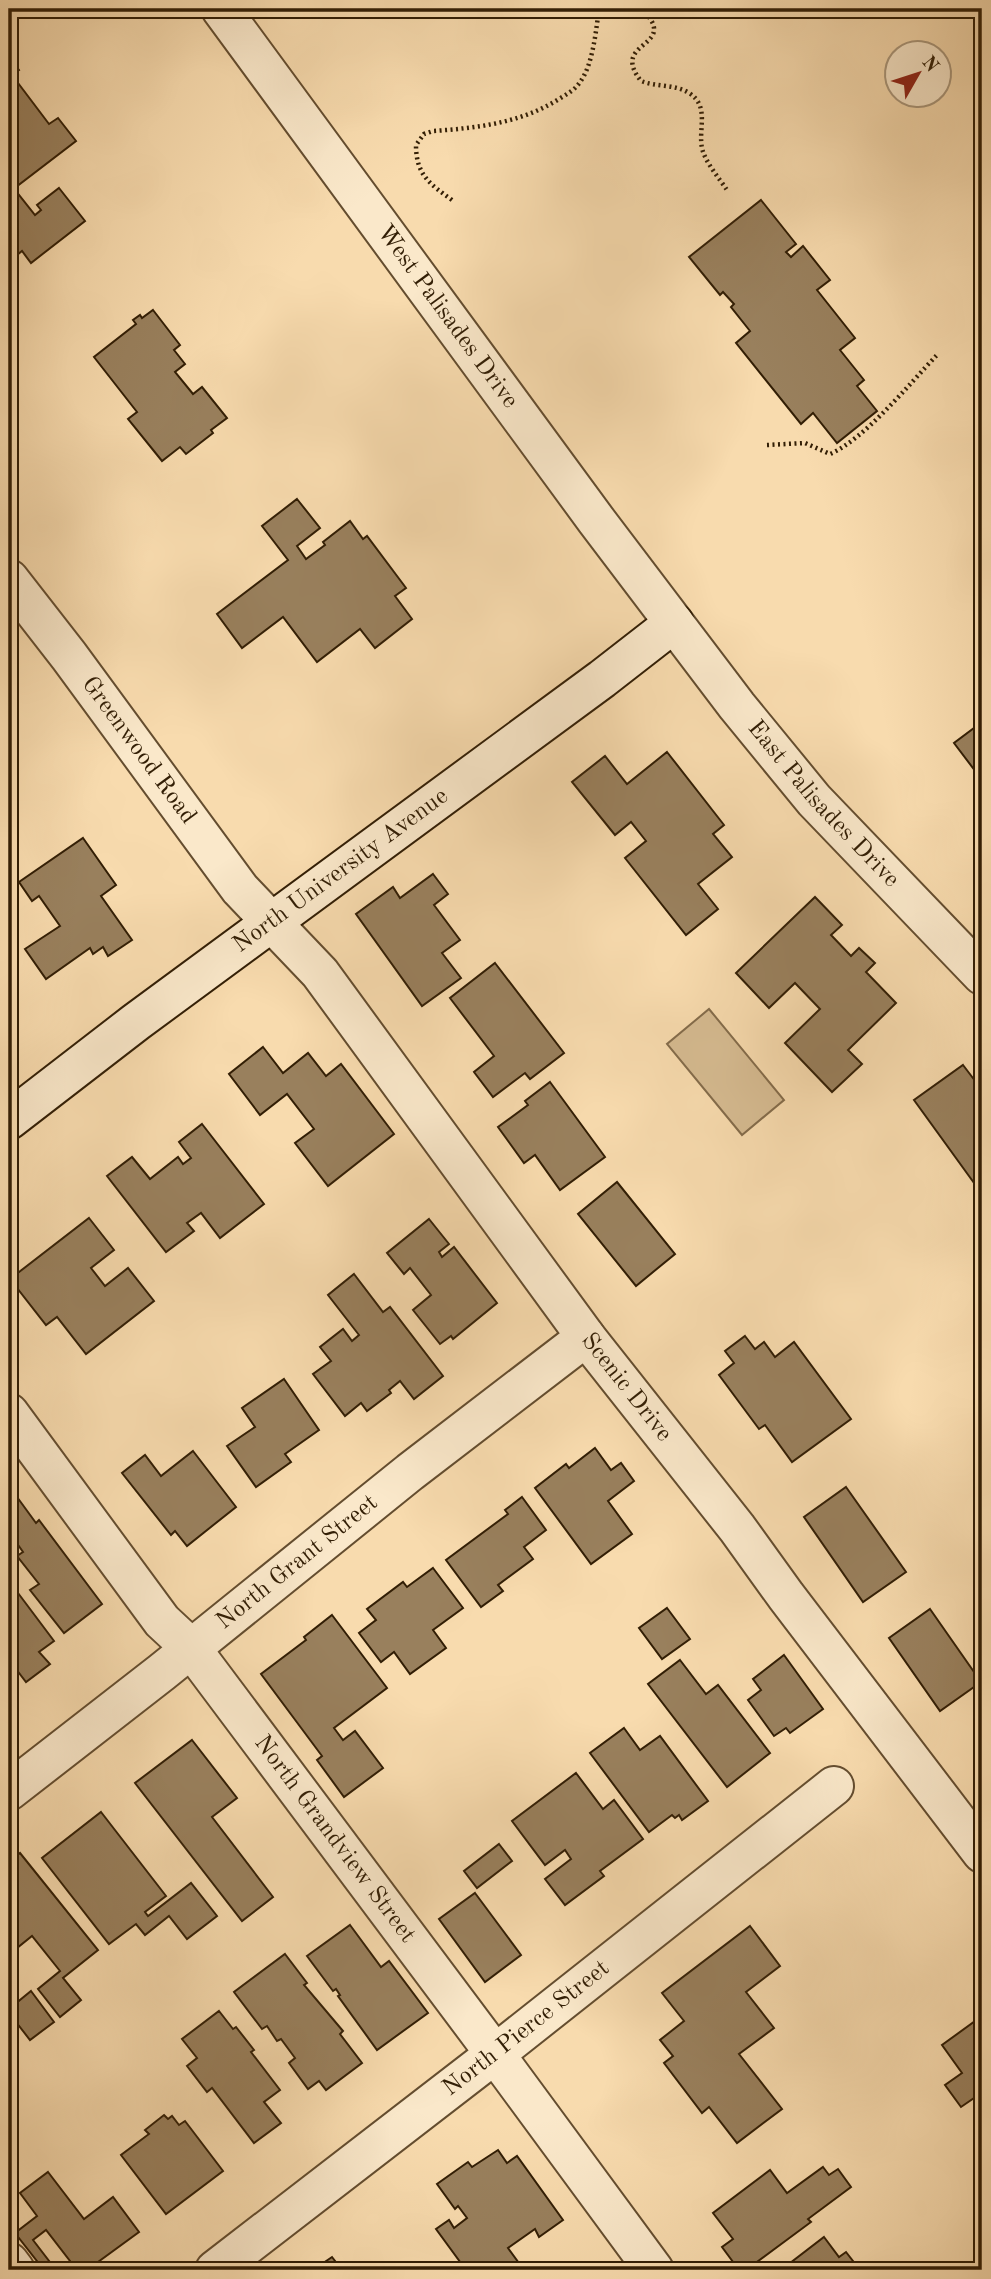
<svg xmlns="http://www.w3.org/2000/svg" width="991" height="2279" font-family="'Old Standard TT',serif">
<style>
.green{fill:#d6bb91;stroke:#846c4b;stroke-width:2}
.building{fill:#99805d;stroke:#321e05;stroke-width:2}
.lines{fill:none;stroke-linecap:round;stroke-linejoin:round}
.street-casing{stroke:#644d2f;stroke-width:42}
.secondary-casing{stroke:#321e05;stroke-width:42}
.path{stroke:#321e05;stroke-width:4.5;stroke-dasharray:2 3.5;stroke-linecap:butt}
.street{stroke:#fae8ca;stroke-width:38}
.secondary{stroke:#fae8ca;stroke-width:38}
.labels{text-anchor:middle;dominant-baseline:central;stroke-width:6;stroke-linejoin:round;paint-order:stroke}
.street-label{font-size:24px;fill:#321e05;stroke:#fae8ca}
</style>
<rect width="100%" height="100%" fill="#f8dbae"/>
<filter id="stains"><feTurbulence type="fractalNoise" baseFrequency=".00286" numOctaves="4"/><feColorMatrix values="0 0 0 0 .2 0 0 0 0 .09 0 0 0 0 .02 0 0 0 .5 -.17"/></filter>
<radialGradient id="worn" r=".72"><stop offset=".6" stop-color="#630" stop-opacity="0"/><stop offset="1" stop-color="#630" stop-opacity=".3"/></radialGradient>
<polygon class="green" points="709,1009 784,1100 742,1135 667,1044"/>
<g class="building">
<polygon points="9,57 19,70 12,75 49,124 58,118 76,141 12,190 9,186"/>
<polygon points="59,188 85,221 31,263 22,251 12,259 9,255 9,203 19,195 35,215 41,210 37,205"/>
<polygon points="761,200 796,244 786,252 791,257 803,246 830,280 817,290 855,338 840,350 864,380 857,386 877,411 837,443 813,413 801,424 736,343 750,331 731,307 734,304 723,292 720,295 689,257"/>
<polygon points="153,310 180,345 174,350 185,364 175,372 193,394 202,387 227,418 211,430 213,433 186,454 180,447 162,461 128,419 137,412 94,357 136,324 133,320 140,315 142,318"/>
<polygon points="297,499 320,528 297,546 306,559 325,545 323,542 350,521 363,539 367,536 406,588 395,596 412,619 375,648 360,629 317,662 283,617 242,648 217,614 288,560 262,526"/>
<polygon points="982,722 982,780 954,743"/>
<polygon points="667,752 724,825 713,834 732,857 698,884 718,909 686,935 625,858 646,841 631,822 615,835 572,782 605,756 627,784"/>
<polygon points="83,838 116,885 101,896 132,940 108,956 103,947 93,954 90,948 46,979 25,949 60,926 39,896 32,901 19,882"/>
<polygon points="433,874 448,894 434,905 460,940 442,953 461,978 422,1006 356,914 393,887 400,898"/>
<polygon points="815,897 842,925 831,935 851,956 859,948 875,963 866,972 896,1003 848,1050 862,1064 832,1092 785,1043 820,1009 795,983 769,1008 736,973"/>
<polygon points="495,963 564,1053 530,1079 525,1073 493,1097 474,1072 494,1056 450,998"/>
<polygon points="263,1047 283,1073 308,1053 326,1076 341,1064 394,1134 328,1186 295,1143 314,1129 287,1094 260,1115 229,1074"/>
<polygon points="963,1065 982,1090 982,1194 914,1100"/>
<polygon points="550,1082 605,1157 560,1190 535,1155 524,1163 498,1127 528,1105 525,1101"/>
<polygon points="202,1124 264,1204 220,1238 201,1213 187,1223 194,1231 166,1252 107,1176 132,1157 150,1179 178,1157 183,1164 191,1158 179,1142"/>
<polygon points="617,1182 675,1254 636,1286 578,1214"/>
<polygon points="89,1218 114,1250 91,1268 105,1286 128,1268 154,1301 86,1354 57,1317 46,1325 10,1279"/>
<polygon points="429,1219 449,1244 439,1252 442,1257 454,1247 497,1303 453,1339 451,1336 440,1344 413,1310 431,1295 410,1268 404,1274 387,1253"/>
<polygon points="354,1274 383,1312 390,1307 443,1376 414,1399 400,1381 389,1390 391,1393 367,1411 361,1403 345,1416 313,1374 331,1361 320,1347 343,1329 352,1341 359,1335 328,1295"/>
<polygon points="745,1336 755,1349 764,1342 775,1357 794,1342 851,1419 792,1462 765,1425 759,1429 719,1375 734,1363 725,1351"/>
<polygon points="284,1379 319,1430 285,1454 291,1462 256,1487 227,1446 255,1427 242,1408"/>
<polygon points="595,1448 611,1470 621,1463 634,1481 608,1501 632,1534 591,1564 535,1488 566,1464 569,1468"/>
<polygon points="193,1451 236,1507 187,1546 175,1531 171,1535 122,1473 145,1455 161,1476"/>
<polygon points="846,1487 906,1572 863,1602 804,1517"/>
<polygon points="17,1497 36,1523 39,1520 102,1604 64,1633 30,1590 39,1584 17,1556 23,1552 9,1532 9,1503"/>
<polygon points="522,1497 546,1530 524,1547 533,1559 498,1585 503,1591 481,1607 446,1560 508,1514 505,1510"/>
<polygon points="433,1568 463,1608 433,1630 446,1648 410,1674 394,1652 381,1662 359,1633 376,1620 367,1609 403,1582 407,1587"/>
<polygon points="9,1581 54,1641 39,1652 50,1664 26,1682 16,1669 10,1673 9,1671"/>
<polygon points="667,1608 690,1639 662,1659 639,1628"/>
<polygon points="930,1609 981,1682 940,1711 889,1638"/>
<polygon points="332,1615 387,1688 334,1728 343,1740 355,1731 383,1768 344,1797 317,1760 322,1756 261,1674 306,1640 304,1637"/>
<polygon points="784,1655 823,1709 790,1733 786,1728 774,1736 748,1700 761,1690 753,1679"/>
<polygon points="680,1660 706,1694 718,1685 770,1753 727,1787 648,1684"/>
<polygon points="624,1728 640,1750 660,1736 708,1801 682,1820 679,1815 675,1818 672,1815 649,1832 590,1753"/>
<polygon points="192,1740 237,1798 212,1817 273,1897 242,1921 135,1783"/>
<polygon points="576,1773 603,1809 614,1800 643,1839 600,1871 604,1876 565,1905 545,1879 571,1859 565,1850 545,1865 512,1821"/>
<polygon points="101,1812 166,1896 145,1912 148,1916 191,1883 217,1916 187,1939 169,1916 145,1935 136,1924 109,1944 42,1858"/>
<polygon points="499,1844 512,1861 477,1888 464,1871"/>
<polygon points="20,1853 98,1950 63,1978 81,2000 60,2017 38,1989 60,1971 32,1936 17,1948 9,1938 9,1862"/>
<polygon points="475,1893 521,1955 485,1982 439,1919"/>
<polygon points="350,1925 381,1967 389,1961 428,2013 377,2050 338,1996 340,1995 336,1989 333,1991 307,1956"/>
<polygon points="750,1926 780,1966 746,1992 774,2028 739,2054 782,2109 737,2143 709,2107 702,2113 664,2063 673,2056 660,2040 684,2021 662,1993"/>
<polygon points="285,1954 307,1983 304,1985 343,2031 340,2034 362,2063 326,2090 319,2081 308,2089 289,2063 295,2058 281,2039 277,2041 267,2026 262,2029 234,1992"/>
<polygon points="31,1991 54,2022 30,2040 9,2013 9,2009"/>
<polygon points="219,2011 233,2029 236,2027 254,2050 251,2052 280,2090 264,2102 281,2123 254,2143 212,2088 207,2092 187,2066 197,2058 182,2039"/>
<polygon points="982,2016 982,2097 980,2094 961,2107 945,2085 962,2073 942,2045"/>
<polygon points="164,2115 168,2119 172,2116 179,2125 185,2121 223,2171 166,2214 121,2155 149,2134 145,2130"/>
<polygon points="498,2150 507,2163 517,2156 563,2220 539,2237 535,2229 508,2248 524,2270 466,2270 436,2229 449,2220 454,2228 467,2218 458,2206 455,2209 437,2184 468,2162 472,2167"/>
<polygon points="823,2167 829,2175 838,2169 851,2187 808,2219 811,2222 746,2270 739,2270 722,2247 733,2239 713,2213 770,2170 787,2193"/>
<polygon points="48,2172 84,2219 113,2197 139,2232 87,2270 77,2270 46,2230 33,2240 56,2270 44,2270 15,2233 37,2216 20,2193"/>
<polygon points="824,2237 839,2257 846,2252 860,2270 781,2270"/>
<polygon points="332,2257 342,2270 313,2270"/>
</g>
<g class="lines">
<defs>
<g id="street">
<path id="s1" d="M221,9L596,520L737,706L814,800L982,975"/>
<path id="s2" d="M9,579L69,656L240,889L320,973L586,1337L737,1528L786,1596L982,1853"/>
<path id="s3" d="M9,1413L162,1621L191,1648L495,2054L654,2270"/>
<path id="s4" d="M9,1791L162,1672L410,1472L586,1337"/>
<polyline points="9,2262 15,2270"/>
<path id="s5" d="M215,2270L495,2054L834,1786"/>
</g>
<g id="secondary">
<path id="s6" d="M9,1120L136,1022L602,679L674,623"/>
</g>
</defs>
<use href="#street" class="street-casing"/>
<use href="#secondary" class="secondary-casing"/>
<g class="path">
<path d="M641,9C646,14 653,20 654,28C656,47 615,48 641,81C656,87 675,84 689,93C710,106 698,129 702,148C705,162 719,178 727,190"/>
<path d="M452,200C430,184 416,175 416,145L424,134L433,131C477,128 521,123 559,99C567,94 575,90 580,82C593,65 596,30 599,9"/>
<path d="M767,445L805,443L830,454C865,439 909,384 937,355"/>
</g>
<use href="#street" class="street"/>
<use href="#secondary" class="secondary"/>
</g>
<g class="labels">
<g class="street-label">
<text stroke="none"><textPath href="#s1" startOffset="382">West Palisades Drive</textPath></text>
<text stroke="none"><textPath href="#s2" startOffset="215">Greenwood Road</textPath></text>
<text stroke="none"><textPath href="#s1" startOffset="998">East Palisades Drive</textPath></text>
<text stroke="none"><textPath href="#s6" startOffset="415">North University Avenue</textPath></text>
<text stroke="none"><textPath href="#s2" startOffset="1018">Scenic Drive</textPath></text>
<text stroke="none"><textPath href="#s4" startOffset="368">North Grant Street</textPath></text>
<text stroke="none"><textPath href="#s3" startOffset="537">North Grandview Street</textPath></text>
<text stroke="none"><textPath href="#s5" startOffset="394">North Pierce Street</textPath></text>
</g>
</g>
<rect width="991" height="2279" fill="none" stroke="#f8dbae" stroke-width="35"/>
<rect x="10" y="10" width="970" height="2258" fill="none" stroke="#321e05" stroke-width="3.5"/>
<rect x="18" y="18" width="956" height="2244" fill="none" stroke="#321e05" stroke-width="2"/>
<g transform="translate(918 74) rotate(51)"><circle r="33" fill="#fae8ca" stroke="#aa977b" stroke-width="2"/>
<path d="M0-5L12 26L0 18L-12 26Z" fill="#8f2418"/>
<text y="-10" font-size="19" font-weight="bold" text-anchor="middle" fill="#321e05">N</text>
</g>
<rect width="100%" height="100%" filter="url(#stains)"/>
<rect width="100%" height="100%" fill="url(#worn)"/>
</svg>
